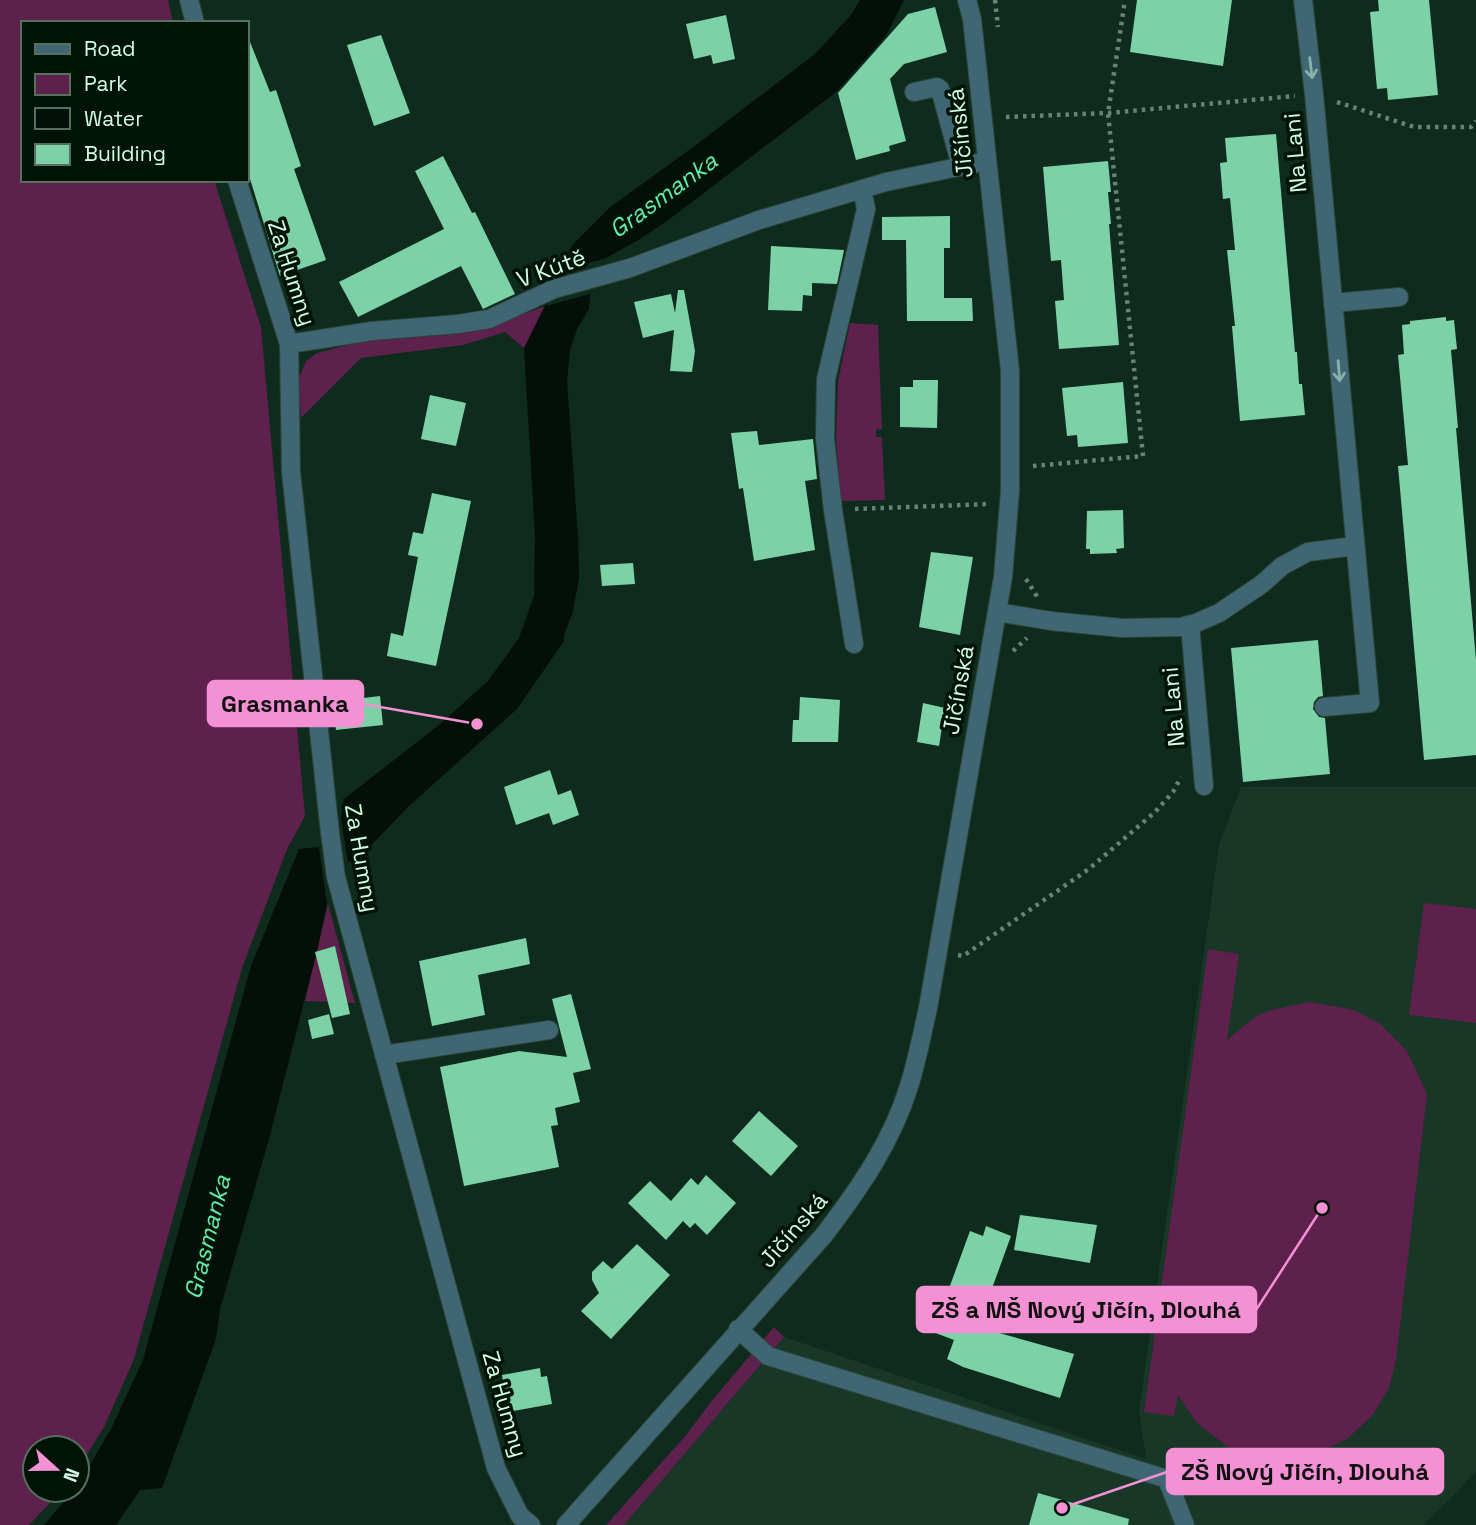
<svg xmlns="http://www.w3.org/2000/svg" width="1476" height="1525" font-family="'Space Grotesk',sans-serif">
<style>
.built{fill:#183727}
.green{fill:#5e204d}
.water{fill:#030f08}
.pier{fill:#0f2b1d}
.building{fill:#7cd2a6}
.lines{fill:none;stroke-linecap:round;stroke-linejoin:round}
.minor-casing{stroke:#2a4839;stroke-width:20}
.path{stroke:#638572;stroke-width:4.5;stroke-dasharray:3.5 5;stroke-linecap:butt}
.minor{stroke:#406673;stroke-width:18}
.oneway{stroke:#89b1ac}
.labels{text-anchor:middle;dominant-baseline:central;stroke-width:7;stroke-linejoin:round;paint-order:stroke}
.street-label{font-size:23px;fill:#d2fce4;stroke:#001307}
.water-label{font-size:24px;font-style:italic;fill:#64ebac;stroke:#001307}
.leader{fill:none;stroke:#f491d4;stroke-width:2.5}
.callout-dot{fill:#f491d4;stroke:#001307;stroke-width:2.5}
.callout{fill:#f491d4;stroke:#f491d4;stroke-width:2.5}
.callout-label{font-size:24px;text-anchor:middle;font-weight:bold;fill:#111}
</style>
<rect width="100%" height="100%" fill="#0f2b1d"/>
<polygon class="built" points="1241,787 1476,787 1476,1471 1454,1495 1423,1525 624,1525 784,1337 1146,1459 1139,1411 1186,1080 1219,845"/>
<g class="green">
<polygon points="0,0 168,0 173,23 23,23 23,180 214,180 261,327 305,816 287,849 242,968 134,1359 104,1427 77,1470 77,1448 35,1448 35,1490 62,1490 29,1525 0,1525"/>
<polygon points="546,306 524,348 505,332 463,345 361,358 301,418 298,380 306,361 317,353 371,339 473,331"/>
<polygon points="850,323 878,325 882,429 876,430 876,437 882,437 885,500 841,501 836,439 838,381"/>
<polygon points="1424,903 1476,909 1476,1023 1409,1015"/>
<polygon points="328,904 355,1003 305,1001 316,955 319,965 338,959 335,946 317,951"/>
<polygon points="1208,949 1239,954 1227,1040 1255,1017 1271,1010 1310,1002 1354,1010 1380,1024 1407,1051 1427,1094 1396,1360 1389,1388 1372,1416 1347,1439 1311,1456 1273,1459 1248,1455 1228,1447 1197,1423 1178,1395 1174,1416 1144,1412"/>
<polygon points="774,1327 784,1337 624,1525 606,1525 687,1434 710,1403"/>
</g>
<polygon class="water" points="860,0 904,0 886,36 835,93 667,221 640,239 606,258 590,294 589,309 577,329 570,351 567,381 578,537 579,579 573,611 564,635 564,641 517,709 408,807 357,860 348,862 325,890 327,904 317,951 315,952 316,955 270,1135 220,1309 216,1339 162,1488 140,1490 116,1525 44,1525 74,1490 77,1490 77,1487 111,1429 143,1360 251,966 299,849 319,847 341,819 344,799 439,725 488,681 519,638 534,596 535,535 524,348 562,271 566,255 575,242 609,208 696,145 815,54 851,15"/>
<g class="pier">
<polygon points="606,258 590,294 546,306 562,271"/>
<polygon points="341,819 348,862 325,890 319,847"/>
</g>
<g class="building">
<polygon points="1137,0 1232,0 1223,66 1130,52"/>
<polygon points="1378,0 1429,0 1438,95 1388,100 1387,88 1377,89 1370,12 1379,11"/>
<polygon points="935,7 947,52 904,64 890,79 906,141 889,146 890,151 856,160 838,93 908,14"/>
<polygon points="726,15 735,59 713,64 711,55 694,59 686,24"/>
<polygon points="381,35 410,113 374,126 347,45"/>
<polygon points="247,37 248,37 270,92 276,90 301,166 294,169 326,260 280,276 247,169"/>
<polygon points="1276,134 1295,352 1297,352 1299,384 1302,384 1305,415 1240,421 1232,326 1235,326 1227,250 1235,250 1230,198 1223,199 1220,163 1227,162 1225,138"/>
<polygon points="443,156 472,213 475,212 515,294 483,309 461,266 358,317 339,282 444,229 415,171"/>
<polygon points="1108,161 1111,192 1108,192 1111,224 1109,224 1119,345 1059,349 1055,301 1064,300 1061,260 1051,261 1043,167"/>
<polygon points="950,216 950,248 944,248 944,298 972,298 973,321 907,321 906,240 882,240 882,217"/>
<polygon points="771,246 844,250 837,284 812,283 812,296 803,295 802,311 768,310"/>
<polygon points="678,290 684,290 695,351 692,372 670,371 674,330 643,338 634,302 671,294 675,313"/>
<polygon points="1446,317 1446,321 1454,320 1457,349 1451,350 1458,428 1456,428 1476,660 1476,755 1424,760 1398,466 1408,465 1398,355 1404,354 1402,325 1410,324 1410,321"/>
<polygon points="913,380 938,380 937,428 900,427 900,387 913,387"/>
<polygon points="1123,382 1128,443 1078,447 1077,435 1067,436 1062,388"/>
<polygon points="430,395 466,403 456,446 421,439"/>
<polygon points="757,431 759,445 813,439 817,479 805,481 815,550 754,561 743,488 739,489 731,433"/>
<polygon points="432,493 471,501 436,666 387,656 391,633 403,636 418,557 408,555 413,532 423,534"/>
<polygon points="1123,510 1124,548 1116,549 1117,553 1090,554 1090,549 1086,549 1087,511"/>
<polygon points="931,552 973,557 960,635 919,627"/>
<polygon points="633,563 635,584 602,586 600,565"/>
<polygon points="1318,640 1323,696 1318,697 1314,702 1313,709 1319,717 1325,718 1330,774 1243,782 1231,648"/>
<polygon points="355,694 355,699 380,696 383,725 336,730 332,696"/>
<polygon points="800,697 840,700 838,742 792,742 793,720 799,720"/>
<polygon points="923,703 945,708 939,746 917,742"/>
<polygon points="550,770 558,795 571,790 579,815 553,825 549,813 516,825 504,787"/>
<polygon points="526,938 530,964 478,975 485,1015 432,1026 419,961"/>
<polygon points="335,946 350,1014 332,1018 315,952"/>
<polygon points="571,994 591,1069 573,1073 580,1102 555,1108 558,1125 551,1126 559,1167 464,1186 440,1067 519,1051 567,1057 552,999"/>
<polygon points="329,1014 334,1034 312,1039 308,1020"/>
<polygon points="759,1111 798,1146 771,1176 732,1141"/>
<polygon points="706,1175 736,1203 707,1235 695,1223 690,1228 683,1221 666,1240 628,1203 650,1181 671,1201 691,1178 698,1185"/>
<polygon points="1020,1215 1097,1225 1090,1263 1014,1250"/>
<polygon points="986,1226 1011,1236 978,1327 1074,1354 1060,1398 963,1367 947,1359 954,1340 933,1332 970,1231 983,1236"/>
<polygon points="637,1244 670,1275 611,1339 581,1311 599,1293 592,1280 592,1272 603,1261 612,1269"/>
<polygon points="540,1368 541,1377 547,1376 552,1404 508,1412 502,1375"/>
<polygon points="1038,1493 1129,1519 1128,1525 1029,1525"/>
</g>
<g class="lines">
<defs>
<g id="minor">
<polyline points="189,0 195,23"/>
<polyline points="1303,0 1314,94 1370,703 1324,707"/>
<polyline points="914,92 937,87 940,89 961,166"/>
<polyline points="237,180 289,344 291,472 330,833 336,877 496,1468 520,1516 531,1525"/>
<polyline points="1333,303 1399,297"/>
<polyline points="289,344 372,331 458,324 489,319 554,289 630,268 759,220 886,182 987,161"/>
<polyline points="997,612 1051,621 1122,628 1181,627 1196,623 1219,613 1262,584 1282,566 1308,552 1355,546"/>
<polyline points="1190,625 1204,786"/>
<polyline points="854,644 833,510 825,439 826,379 866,209 862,189"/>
<polyline points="384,1055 549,1030"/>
<polyline points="738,1329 768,1356 1167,1479 1185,1525"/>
<path d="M566,1525L824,1235C859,1189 892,1142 909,1086C917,1061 922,1034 928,1008L1003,577L1010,491V371L972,19L967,0"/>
</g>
</defs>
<use href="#minor" class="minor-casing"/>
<g class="path">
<polyline points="995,0 998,27"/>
<polyline points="1337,102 1414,127 1471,127 1476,121"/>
<polyline points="1006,117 1108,113 1295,96"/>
<polyline points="1033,466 1143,456 1108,113 1125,0"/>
<polyline points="855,509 989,504"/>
<polyline points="1026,579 1038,598"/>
<polyline points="1013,651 1027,638"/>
<polyline points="958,955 963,956 1089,869 1155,812 1173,792 1181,777"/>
</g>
<use href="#minor" class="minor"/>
</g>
<defs><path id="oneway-shaft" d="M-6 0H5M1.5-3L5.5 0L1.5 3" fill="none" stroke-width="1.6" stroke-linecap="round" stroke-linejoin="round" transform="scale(1.75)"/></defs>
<g class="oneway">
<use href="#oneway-shaft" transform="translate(1311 68) rotate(83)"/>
<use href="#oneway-shaft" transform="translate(1339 371) rotate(85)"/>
</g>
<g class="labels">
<g class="street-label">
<text transform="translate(960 133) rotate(-96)">Jičínská</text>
<text transform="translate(1295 153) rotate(-95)">Na Lani</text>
<text transform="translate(551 268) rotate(-20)">V Kútě</text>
<text transform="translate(292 273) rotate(72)">Za Humny</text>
<text transform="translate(958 690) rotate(-80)">Jičínská</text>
<text transform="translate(1173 707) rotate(-95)">Na Lani</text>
<text transform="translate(362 858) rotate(80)">Za Humny</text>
<text transform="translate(793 1230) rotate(-49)">Jičínská</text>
<text transform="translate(505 1404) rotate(74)">Za Humny</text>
</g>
<g class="water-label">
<text transform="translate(663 195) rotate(-36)">Grasmanka</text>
<text transform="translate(207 1237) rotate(-76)">Grasmanka</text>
</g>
</g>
<path class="leader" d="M477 724L363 704M1322 1208L1256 1310M1062 1508L1167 1472"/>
<g class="callout-dot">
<circle cx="477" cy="724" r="7"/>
<circle cx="1322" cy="1208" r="7"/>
<circle cx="1062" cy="1508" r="7"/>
</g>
<g class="callout">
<rect x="208" y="681" width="155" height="45" rx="7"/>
<rect x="917" y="1287" width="339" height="45" rx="7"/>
<rect x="1167" y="1449" width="276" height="45" rx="7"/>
</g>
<g class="callout-label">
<text x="285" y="712">Grasmanka</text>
<text x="1086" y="1318">ZŠ a MŠ Nový Jičín, Dlouhá</text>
<text x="1305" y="1480">ZŠ Nový Jičín, Dlouhá</text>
</g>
<rect x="21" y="21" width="228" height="161" fill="#001307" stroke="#54705f" stroke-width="2"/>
<rect x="35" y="44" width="35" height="10" fill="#406673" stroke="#54705f" stroke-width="2"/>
<text x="84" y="56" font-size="21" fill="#d2fce4">Road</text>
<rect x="35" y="74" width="35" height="21" fill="#5e204d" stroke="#54705f" stroke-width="2"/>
<text x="84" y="91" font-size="21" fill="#d2fce4">Park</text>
<rect x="35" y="108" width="35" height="21" fill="#030f08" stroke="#54705f" stroke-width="2"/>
<text x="84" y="126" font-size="21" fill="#d2fce4">Water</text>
<rect x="35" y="144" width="35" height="21" fill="#7cd2a6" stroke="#54705f" stroke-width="2"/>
<text x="84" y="161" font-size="21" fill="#d2fce4">Building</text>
<g transform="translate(56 1469) rotate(111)"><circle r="33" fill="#001307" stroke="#54705f" stroke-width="2"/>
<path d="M0-5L12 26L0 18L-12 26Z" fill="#f491d4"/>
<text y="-10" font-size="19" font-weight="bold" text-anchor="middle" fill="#d2fce4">N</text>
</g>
</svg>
